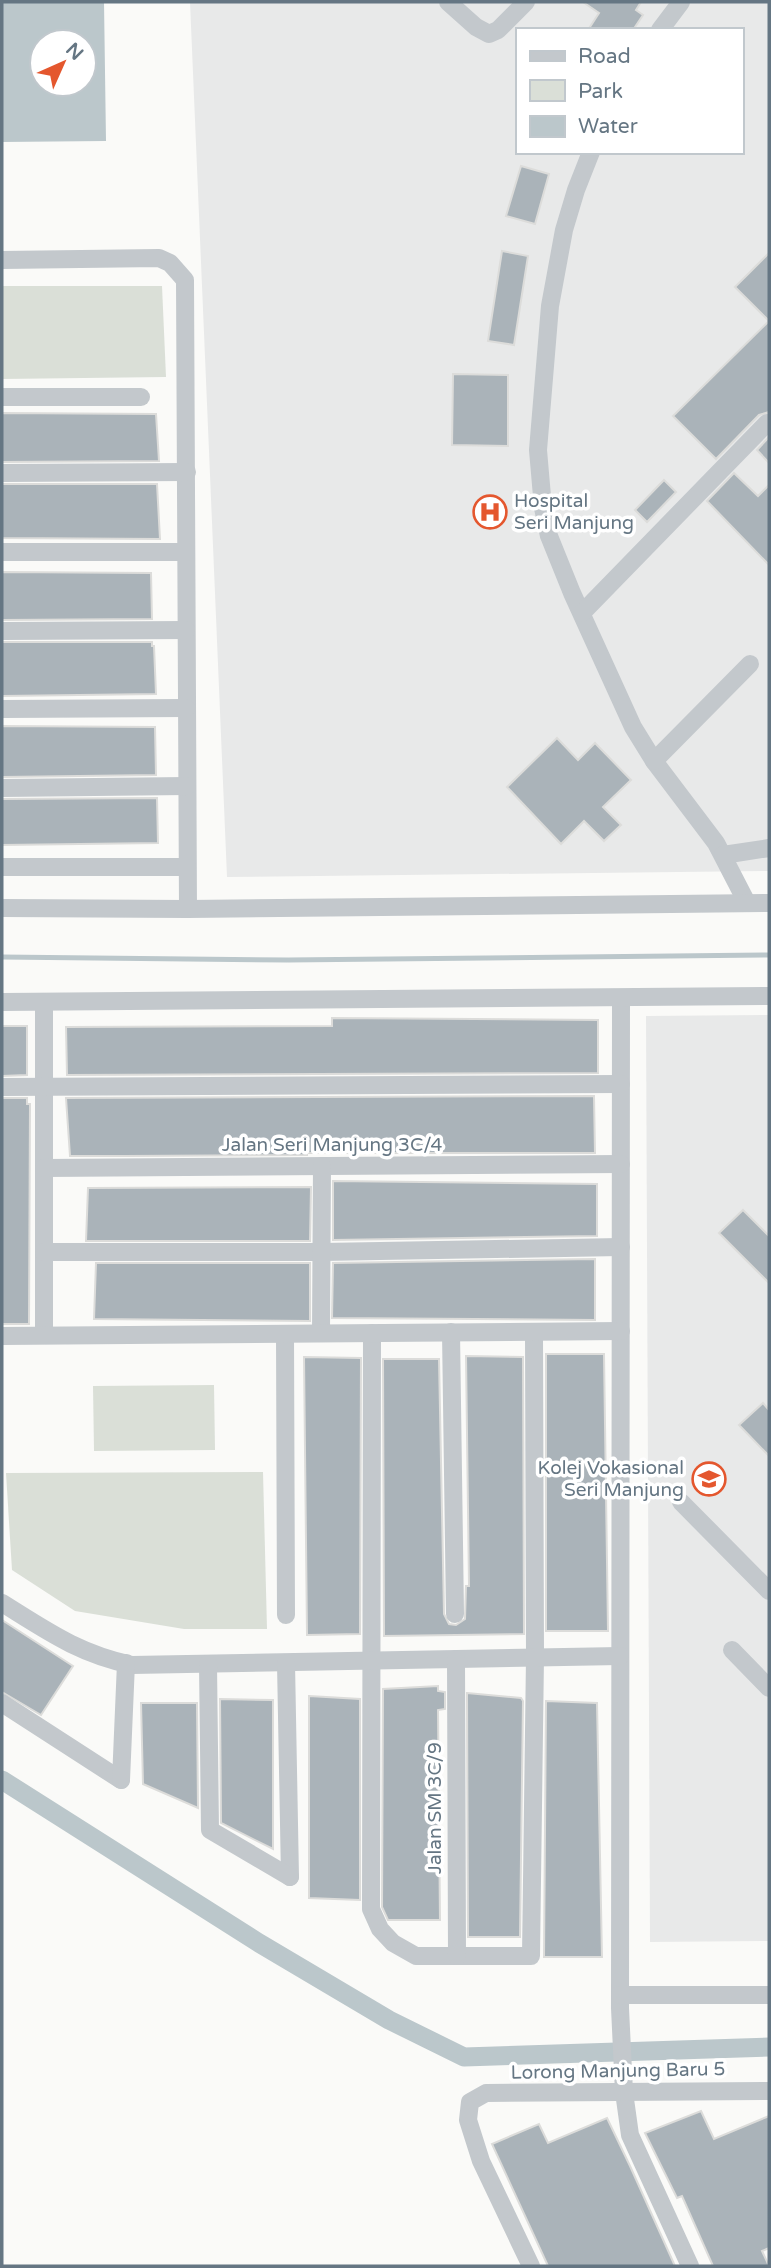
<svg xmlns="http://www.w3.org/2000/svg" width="771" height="2268" font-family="'Varela Round',sans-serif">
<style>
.built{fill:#e8e9e9;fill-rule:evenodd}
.green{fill:#dadfd7}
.water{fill:#bbc7cb;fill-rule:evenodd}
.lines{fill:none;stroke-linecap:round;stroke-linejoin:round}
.stream{stroke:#bbc7cb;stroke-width:5}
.canal{stroke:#bbc7cb;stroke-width:19}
.building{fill:#aab3b9;stroke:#dcdcda;stroke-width:2}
.minor{stroke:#c3c8cc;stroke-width:18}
.labels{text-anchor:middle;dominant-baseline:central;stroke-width:7;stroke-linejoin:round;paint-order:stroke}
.poi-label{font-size:19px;fill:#657683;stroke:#fff;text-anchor:start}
.street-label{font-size:19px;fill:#657683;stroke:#fff}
</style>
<rect width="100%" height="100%" fill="#fafaf8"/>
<g class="built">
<path d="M190,2H769V871L227,877ZM517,30H741V152H517Z"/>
<polygon points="769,1015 769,1941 650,1942 646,1016"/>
</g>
<g class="green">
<polygon points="2,286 162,286 166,377 2,379"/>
<polygon points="214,1385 215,1450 94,1451 93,1386"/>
<polygon points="263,1472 267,1629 184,1629 75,1611 12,1570 6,1473"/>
</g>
<path class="water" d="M2,2H104L106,141L2,142ZM42,42H84V84H42Z"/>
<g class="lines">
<polyline class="stream" points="2,957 288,960 769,955"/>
<polyline class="canal" points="2,1780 259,1943 389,2020 464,2057 769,2047"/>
</g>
<g class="building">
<polygon points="583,2 641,2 636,10 643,15 633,30 588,30 599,13"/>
<polygon points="521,166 549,174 535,224 506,216"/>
<polygon points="502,251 528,256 514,345 488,341"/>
<polygon points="769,253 769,321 735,287"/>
<polygon points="769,321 769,412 759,415 716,459 673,416"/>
<polygon points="453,374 508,375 508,446 452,445"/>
<polygon points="2,413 156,414 159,461 2,462"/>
<polygon points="769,437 769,463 757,450"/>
<polygon points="734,473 758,496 769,485 769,565 707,501"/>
<polygon points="664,480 676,492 647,522 635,510"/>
<polygon points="2,484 157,484 160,539 2,538"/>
<polygon points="2,572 151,573 152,619 2,620"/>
<polygon points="2,642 152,642 152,646 154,646 156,694 2,696"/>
<polygon points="2,726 155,727 156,775 2,777"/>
<polygon points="557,738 578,760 595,743 631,780 603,807 621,825 604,841 584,821 561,844 507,787"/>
<polygon points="157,798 158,843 2,845 2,799"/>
<polygon points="332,1018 598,1020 598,1073 67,1075 66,1027 332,1026"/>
<polygon points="2,1026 27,1026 27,1075 2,1076"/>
<polygon points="594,1096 595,1153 307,1153 307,1155 124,1156 70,1156 66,1098"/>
<polygon points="2,1098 27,1098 27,1104 30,1104 29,1324 2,1324"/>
<polygon points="333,1181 597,1184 597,1236 333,1240"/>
<polygon points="311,1187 310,1241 86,1241 88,1188"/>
<polygon points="743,1210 769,1236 769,1283 719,1233"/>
<polygon points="595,1259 595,1320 332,1318 333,1263"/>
<polygon points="96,1263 310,1263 310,1321 94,1319"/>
<polygon points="546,1354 604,1354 608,1631 546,1631"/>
<polygon points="466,1356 523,1357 524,1634 384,1636 383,1359 439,1359 444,1614 449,1624 456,1625 465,1619 466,1586 469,1586"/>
<polygon points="304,1357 361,1358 360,1634 307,1635"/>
<polygon points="763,1403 769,1410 769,1456 739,1425"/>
<polygon points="2,1620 73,1666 41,1715 2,1692"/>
<polygon points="438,1686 438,1691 445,1692 445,1709 438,1710 440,1920 388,1920 382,1907 383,1689"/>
<polygon points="467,1693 521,1698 523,1701 520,1937 468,1937"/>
<polygon points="309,1696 360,1699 360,1900 309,1898"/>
<polygon points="220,1699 273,1700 273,1849 221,1823"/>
<polygon points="546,1701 597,1703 602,1957 544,1957"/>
<polygon points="141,1703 197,1703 198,1808 143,1784"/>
<polygon points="701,2111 714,2139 769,2116 769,2248 762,2251 769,2266 713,2266 682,2196 677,2198 645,2133"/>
<polygon points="607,2118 630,2166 675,2266 548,2266 492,2144 539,2124 548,2143"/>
</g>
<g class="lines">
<g class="minor">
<polyline points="448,2 476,27 489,34 498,30 526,2"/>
<polyline points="660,30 681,2"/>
<polyline points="591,152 576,190 564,230 550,306 538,450 543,508 549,536 572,593 633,727 654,761 716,843 747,903"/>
<polyline points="2,260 159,258 170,263 185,280 188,909"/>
<polyline points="2,397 141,397"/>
<polyline points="2,473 187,472"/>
<polyline points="2,552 186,552"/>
<polyline points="582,613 767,423"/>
<polyline points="2,631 186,630"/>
<polyline points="2,709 186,708"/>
<polyline points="654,761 750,664"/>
<polyline points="2,788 187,786"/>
<polyline points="723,855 769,848"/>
<polyline points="2,867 187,867"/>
<polyline points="2,908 188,909 769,903"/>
<polyline points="621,998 620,2008 624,2092 630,2135 690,2266"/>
<polyline points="2,1002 769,996"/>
<polyline points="44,1002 44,1335"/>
<polyline points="2,1087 621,1084"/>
<polyline points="44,1168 621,1164"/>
<polyline points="44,1252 322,1252 621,1247"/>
<polyline points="451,1332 455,1614"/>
<polyline points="321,1333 322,1166"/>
<polyline points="372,1333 371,1909 380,1929 393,1943 416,1956 531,1956 535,1657 534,1332"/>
<polyline points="285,1334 286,1615"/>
<polyline points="2,1336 621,1331"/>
<polyline points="681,1502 769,1591"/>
<path d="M2,1603C47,1631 79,1654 132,1665L620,1656"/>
<polyline points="732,1650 769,1688"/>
<polyline points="456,1659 457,1956"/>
<polyline points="286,1663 290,1877"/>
<polyline points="208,1664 210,1830 290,1877"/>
<polyline points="2,1703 121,1780"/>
<polyline points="121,1780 126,1663"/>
<polyline points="620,1995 769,1995"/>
<polyline points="531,2266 481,2161 468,2120 470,2102 486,2093 769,2091"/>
</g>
</g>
<defs>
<symbol id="hospital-ring" viewBox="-11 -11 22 22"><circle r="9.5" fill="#fff" stroke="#e4572e" stroke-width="1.5"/><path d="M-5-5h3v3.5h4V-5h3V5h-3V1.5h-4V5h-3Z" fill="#e4572e"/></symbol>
<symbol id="university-ring" viewBox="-11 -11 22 22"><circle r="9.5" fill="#fff" stroke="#e4572e" stroke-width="1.5"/><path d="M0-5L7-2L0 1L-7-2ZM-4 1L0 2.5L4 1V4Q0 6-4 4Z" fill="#e4572e"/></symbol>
</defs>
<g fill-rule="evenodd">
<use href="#hospital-ring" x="471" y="493" width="38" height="38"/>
<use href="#university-ring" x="690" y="1460" width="38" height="38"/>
</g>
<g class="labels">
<g class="poi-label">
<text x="514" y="501">Hospital<tspan x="514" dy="22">Seri Manjung</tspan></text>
<text x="684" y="1468" text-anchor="end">Kolej Vokasional<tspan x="684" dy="22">Seri Manjung</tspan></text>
</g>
<g class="street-label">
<text x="332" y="1145">Jalan Seri Manjung 3C/4</text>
<text transform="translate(435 1808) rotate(-90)">Jalan SM 3C/9</text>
<text transform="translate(618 2071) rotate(-1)">Lorong Manjung Baru 5</text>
</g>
</g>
<rect width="771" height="2268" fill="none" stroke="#657683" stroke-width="7"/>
<rect x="516" y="28" width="228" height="126" fill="#ffffff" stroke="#c1c8cd" stroke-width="2"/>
<rect x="530" y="51" width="35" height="10" fill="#c3c8cc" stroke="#c1c8cd" stroke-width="2"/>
<text x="578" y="63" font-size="21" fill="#657683">Road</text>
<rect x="530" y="80" width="35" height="21" fill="#dadfd7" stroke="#c1c8cd" stroke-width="2"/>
<text x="578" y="98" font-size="21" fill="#657683">Park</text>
<rect x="530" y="116" width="35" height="21" fill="#bbc7cb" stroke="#c1c8cd" stroke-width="2"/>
<text x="578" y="133" font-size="21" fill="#657683">Water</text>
<g transform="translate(63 63) rotate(45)"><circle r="33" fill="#ffffff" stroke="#c1c8cd" stroke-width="2"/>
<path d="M0-5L12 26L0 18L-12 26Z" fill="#e4572e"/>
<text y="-10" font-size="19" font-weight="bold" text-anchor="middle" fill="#657683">N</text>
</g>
</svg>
